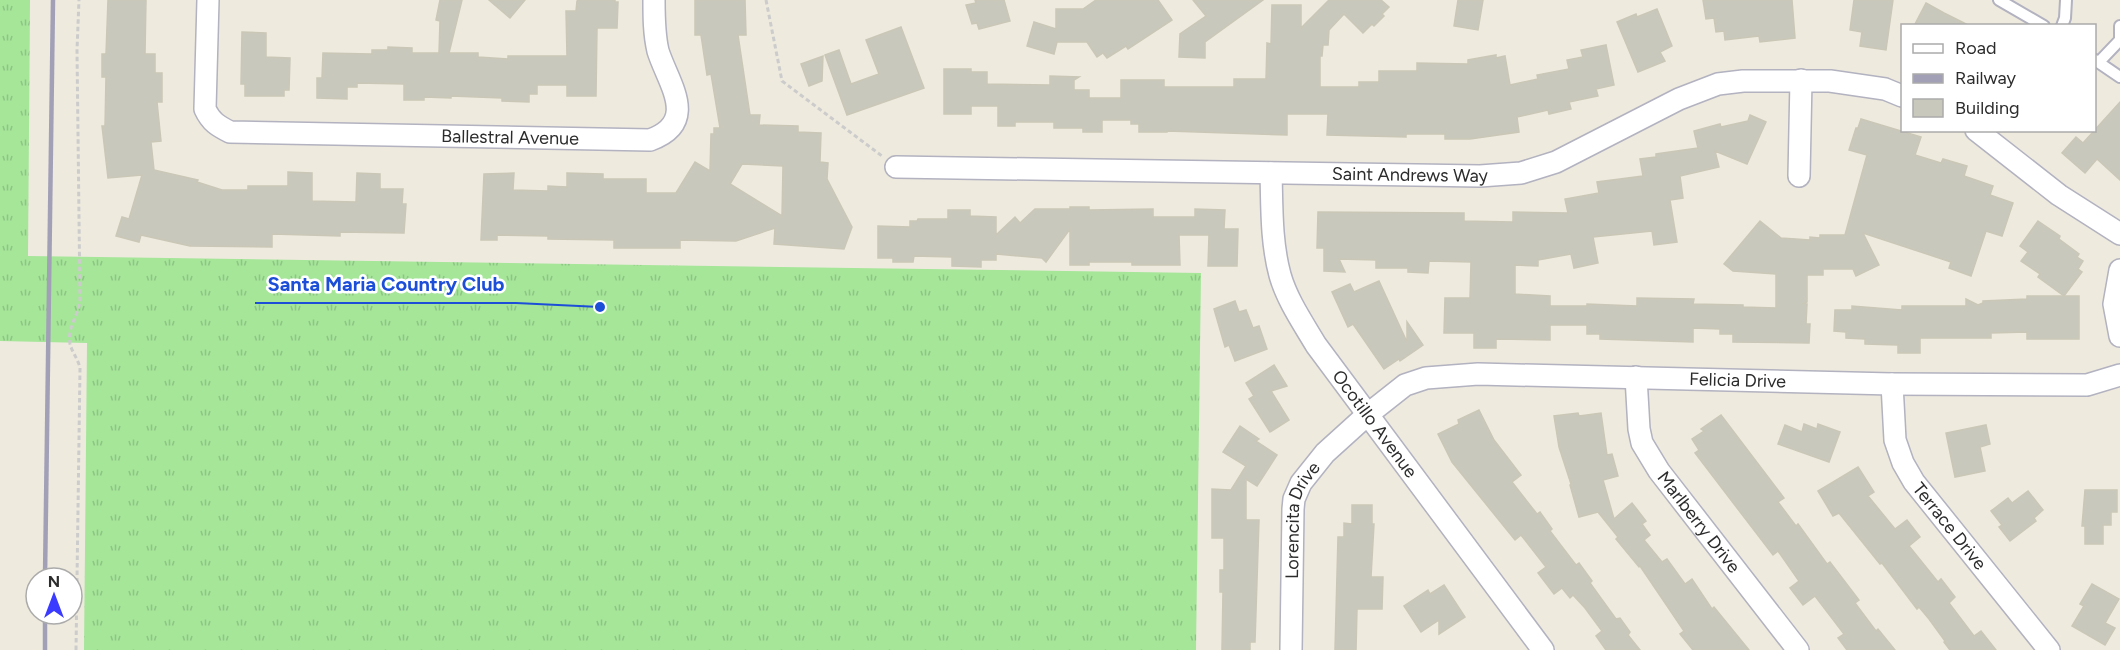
<svg xmlns="http://www.w3.org/2000/svg" width="2120" height="650" font-family="Figtree,sans-serif">
<style>
.grass{fill:url(#grass-tufts)}
.building{fill:#c9c8bc;stroke:#cac7b7;stroke-width:1.5;fill-rule:evenodd}
.lines{fill:none;stroke-linecap:round;stroke-linejoin:round}
.lane-casing{stroke:#b2b2c0;stroke-width:14}
.street-casing{stroke:#b2b2c0;stroke-width:24}
.path{stroke:#ccc;stroke-width:3;stroke-dasharray:4.5 3;stroke-linecap:butt}
.lane{stroke:#fff;stroke-width:10}
.street{stroke:#fff;stroke-width:21}
.rail{stroke:#a1a0b7;stroke-width:4.5}
.labels{text-anchor:middle;dominant-baseline:central;stroke-width:5;stroke-linejoin:round;paint-order:stroke}
.street-label{font-size:18px;fill:#2c2c2c;stroke:#fff}
.leader{fill:none;stroke:#1d4ed8;stroke-width:2}
.callout-dot{fill:#1d4ed8;stroke:#fff;stroke-width:2}
.callout-label{font-size:20px;text-anchor:middle;font-weight:bold;fill:#1d4ed8;stroke:#fff;stroke-width:5;stroke-linejoin:round;paint-order:stroke}
</style>
<defs>
<pattern id="grass-tufts" width="24" height="20" patternUnits="userSpaceOnUse" patternTransform="scale(1.5)"><rect width="24" height="20" fill="#a5e699"/><path d="M3 7l-1-3M5 7V3M7 7l1-3M15 17l-1-3M17 17v-4M19 17l1-3" fill="none" stroke="#8ec584"/></pattern>
</defs>
<rect width="100%" height="100%" fill="#eeeade"/>
<polygon class="grass" points="0,0 30,0 28,256 1201,273 1196,650 84,650 87,343 0,341"/>
<g class="building">
<polygon points="108,0 146,0 145,54 155,54 155,73 162,73 162,102 157,102 161,141 151,142 154,170 198,180 197,182 222,190 248,190 248,186 288,186 288,172 312,173 312,201 356,202 357,173 380,174 380,189 403,189 402,204 406,204 404,233 340,232 340,236 272,234 272,247 190,246 141,235 139,242 116,236 122,217 129,219 142,175 108,178 102,126 105,126 106,77 102,77 102,54 106,54"/>
<polygon points="440,0 462,0 449,53 478,53 478,57 508,59 508,56 567,56 566,11 576,11 577,1 579,0 615,0 615,2 618,2 617,28 597,28 596,96 567,96 567,85 537,85 537,94 529,94 529,102 502,101 502,98 451,96 451,98 424,97 424,100 404,100 404,84 357,83 357,87 347,87 347,99 317,98 317,78 322,78 323,53 372,54 372,50 388,50 388,47 412,48 412,53 439,53 440,21 436,20"/>
<polygon points="489,0 525,0 510,18"/>
<path d="M695,0H745L746,35H738L750,115H760L759,125L798,126V132L821,133L820,162L828,163L827,179L852,227L844,249L774,244L775,228L736,241L680,240V248H614V240L548,239V236L497,235V240H481L484,174L514,173L513,190L548,191V186L567,187V173L603,174V179H646V193H676L695,162L710,171L711,134H714V128H720L711,74L707,75L701,35H695ZM742,164L783,166L782,216L730,184Z"/>
<polygon points="975,0 1004,0 1010,21 979,29 977,23 972,24 966,5 976,3"/>
<polygon points="1096,0 1158,0 1172,20 1128,49 1126,46 1107,58 1103,53 1097,57 1087,42 1057,42 1054,54 1027,46 1034,22 1056,29 1056,9 1083,9"/>
<polygon points="1193,0 1263,0 1205,42 1205,58 1179,57 1180,34 1206,16"/>
<polygon points="1329,0 1381,0 1389,7 1382,14 1384,16 1374,26 1372,24 1363,33 1344,14 1329,30 1328,45 1323,45 1322,56 1320,56 1320,87 1359,87 1359,82 1379,82 1379,71 1417,71 1417,63 1468,64 1468,60 1496,55 1496,58 1505,56 1510,85 1538,79 1537,75 1569,69 1567,60 1583,57 1581,50 1606,45 1614,85 1596,89 1598,96 1569,102 1571,109 1549,114 1548,110 1517,117 1519,132 1470,139 1445,139 1445,134 1406,134 1406,137 1327,135 1328,114 1287,114 1287,135 1167,131 1167,132 1139,132 1139,124 1131,124 1131,120 1102,120 1102,132 1083,132 1083,128 1054,128 1054,122 1015,122 1015,126 998,126 998,106 971,106 971,114 944,114 944,69 971,69 971,72 987,72 987,84 1050,85 1050,76 1079,77 1074,80 1074,90 1089,90 1089,98 1121,98 1121,80 1164,80 1164,87 1234,87 1234,79 1266,79 1267,43 1271,44 1272,5 1301,5 1301,28"/>
<polygon points="1458,0 1483,0 1478,30 1454,26"/>
<polygon points="1703,0 1792,0 1795,38 1760,42 1759,36 1725,40 1724,31 1716,32 1714,18 1706,19"/>
<polygon points="1854,0 1893,0 1886,50 1860,46 1862,32 1850,30"/>
<polygon points="1926,3 1944,13 1970,26 1914,26"/>
<polygon points="1657,9 1672,46 1660,52 1665,61 1638,72 1617,22 1636,14 1637,17"/>
<polygon points="901,27 924,88 847,115 825,55 839,50 851,84 879,74 866,40"/>
<polygon points="242,32 266,33 266,57 290,58 289,90 284,90 284,96 245,96 245,84 241,84"/>
<polygon points="823,56 822,81 809,86 801,64"/>
<polygon points="2120,102 2120,180 2097,159 2085,173 2062,153 2076,137 2083,143"/>
<polygon points="1750,115 1766,122 1747,164 1715,151 1719,167 1680,176 1683,198 1670,200 1677,242 1654,245 1652,231 1593,237 1598,263 1574,268 1571,254 1538,260 1538,266 1515,265 1515,294 1550,296 1550,306 1587,306 1587,304 1637,306 1637,298 1694,299 1693,304 1743,305 1743,307 1776,308 1776,274 1733,271 1724,264 1760,221 1781,238 1810,240 1810,237 1820,238 1820,235 1845,235 1867,155 1849,150 1856,128 1858,128 1861,119 1921,137 1915,155 1941,163 1943,159 1967,166 1964,176 1993,186 1990,195 2013,203 2002,236 1986,231 1971,276 1949,268 1951,262 1863,233 1879,265 1856,276 1853,269 1823,269 1823,275 1807,275 1807,302 1802,304 1807,304 1806,324 1810,324 1809,343 1733,342 1733,334 1720,334 1720,329 1693,328 1693,342 1600,339 1600,334 1587,334 1587,325 1550,325 1550,340 1496,339 1496,348 1474,348 1474,333 1444,333 1445,298 1470,298 1471,262 1429,261 1428,273 1408,272 1408,268 1376,268 1376,260 1339,259 1345,272 1324,271 1324,248 1317,248 1318,212 1464,213 1464,221 1513,222 1513,212 1568,213 1565,199 1599,193 1597,182 1643,176 1640,159 1656,157 1656,154 1698,148 1694,131 1720,124 1721,127 1748,121"/>
<polygon points="1070,207 1089,207 1089,210 1153,209 1153,217 1195,217 1195,209 1225,210 1224,229 1238,229 1237,266 1208,266 1209,235 1179,235 1180,265 1132,265 1132,262 1089,262 1089,265 1070,265 1070,229 1046,262 1042,258 996,254 996,260 981,260 981,267 952,266 952,257 914,256 913,262 893,262 893,258 878,258 878,226 910,227 910,221 917,221 918,219 948,219 948,210 970,210 970,216 996,217 996,235 1015,217 1020,223 1035,209 1070,209"/>
<polygon points="2038,221 2060,236 2059,239 2079,254 2077,257 2083,261 2078,269 2082,272 2064,296 2038,277 2040,274 2021,261 2028,252 2020,246"/>
<polygon points="1379,281 1407,342 1407,322 1423,345 1400,361 1399,359 1384,369 1353,324 1348,327 1332,292 1350,284 1354,292"/>
<polygon points="2027,296 2079,296 2079,339 2027,339 2027,332 1991,333 1991,338 1920,338 1920,353 1898,353 1898,345 1865,344 1865,339 1846,338 1846,332 1834,331 1835,310 1852,310 1852,306 1902,310 1902,306 1966,306 1966,299 1978,305 1983,303 1983,301 2027,299"/>
<polygon points="1235,301 1239,312 1246,310 1253,328 1259,326 1267,349 1235,361 1229,345 1225,347 1214,309"/>
<polygon points="1274,365 1287,386 1271,391 1289,420 1270,432 1249,399 1254,396 1246,383"/>
<polygon points="1479,410 1494,440 1521,475 1512,482 1537,514 1540,512 1552,529 1550,531 1576,565 1579,563 1592,581 1590,583 1616,619 1620,618 1630,632 1628,635 1640,650 1606,650 1596,636 1602,631 1585,608 1573,595 1570,598 1562,588 1554,594 1538,573 1546,567 1521,535 1515,540 1452,462 1438,434 1459,424 1458,420"/>
<polygon points="1578,413 1579,416 1601,413 1607,455 1612,454 1618,476 1603,480 1614,519 1632,503 1646,521 1642,524 1650,535 1644,540 1662,562 1667,559 1685,584 1692,579 1712,609 1714,607 1749,650 1693,650 1680,634 1684,631 1640,566 1639,567 1616,539 1618,537 1598,512 1579,517 1570,485 1571,484 1559,447 1554,416"/>
<polygon points="1721,415 1784,498 1778,502 1796,526 1798,524 1827,564 1830,562 1859,600 1855,603 1876,631 1878,629 1895,650 1847,650 1838,638 1844,634 1815,596 1803,605 1790,588 1799,581 1778,551 1773,555 1695,453 1699,450 1692,439 1704,431 1701,429"/>
<polygon points="1804,424 1817,429 1818,424 1840,432 1829,462 1778,444 1785,425 1802,432"/>
<polygon points="1986,425 1990,444 1980,447 1985,471 1955,477 1946,433"/>
<polygon points="1240,426 1259,439 1256,441 1277,455 1257,486 1246,479 1246,520 1259,520 1255,642 1250,642 1250,650 1222,650 1223,592 1220,592 1220,570 1224,570 1224,538 1212,538 1212,489 1231,490 1246,466 1223,452"/>
<polygon points="1858,467 1874,492 1868,496 1895,529 1907,520 1920,537 1909,546 1938,582 1941,579 1955,597 1949,603 1974,636 1981,631 1996,650 1950,650 1944,642 1945,641 1929,619 1919,607 1917,609 1882,563 1880,564 1839,513 1833,516 1818,491"/>
<polygon points="2085,490 2117,490 2117,512 2111,512 2111,525 2103,525 2103,544 2085,544 2085,526 2082,526"/>
<polygon points="2028,491 2043,510 2034,518 2036,521 2010,541 1999,527 2002,525 1991,511 2008,498 2012,503"/>
<polygon points="1352,505 1372,505 1372,524 1374,524 1371,577 1383,577 1382,609 1357,609 1356,650 1335,650 1338,537 1344,537 1344,523 1352,524"/>
<polygon points="2092,584 2119,599 2105,623 2115,628 2105,645 2072,626 2084,606 2080,604"/>
<polygon points="1444,585 1465,617 1439,634 1439,620 1421,632 1404,606 1428,590 1430,594"/>
</g>
<g class="lines">
<defs>
<g id="lane">
<polyline points="1999,0 2044,26"/>
<polyline points="2062,26 2065,18 2066,0"/>
<polyline points="2095,60 2120,77"/>
<polyline points="2099,62 2120,40 2120,26"/>
</g>
<g id="street">
<path id="s1" d="M208,0L205,109C211,122 218,126 230,132L650,140C700,122 668,83 658,51C654,34 654,17 654,0"/>
<polyline points="1976,130 2059,195 2120,234"/>
<path id="s2" d="M896,167L1480,176L1521,173L1556,162L1679,99L1718,84L1743,81H1830L1885,89L1902,96"/>
<path id="s3" d="M1271,173C1272,207 1271,242 1280,275C1287,300 1303,323 1316,345L1543,650"/>
<polyline points="1799,176 1801,80"/>
<polyline points="2120,270 2114,304 2120,336"/>
<path id="s4" d="M1636,377L1639,429L1642,443L1659,471L1798,650"/>
<path id="s5" d="M1892,384L1895,440L1903,463L1914,482L2049,650"/>
<path id="s6" d="M1291,650L1293,509L1294,499L1301,483L1325,453L1367,415L1405,385L1426,378L1478,374L1892,384L2087,385L2120,375"/>
</g>
</defs>
<use href="#lane" class="lane-casing"/>
<use href="#street" class="street-casing"/>
<g class="path">
<polyline points="766,0 782,81 882,156"/>
<path d="M76,650L80,368C78,359 72,352 70,344C67,328 78,316 80,301L77,50L79,0"/>
</g>
<use href="#lane" class="lane"/>
<use href="#street" class="street"/>
<g class="rail">
<polyline points="45,578 53,0"/>
<polyline points="45,650 45,614"/>
</g>
</g>
<g class="labels">
<g class="street-label">
<text stroke="none"><textPath href="#s1" startOffset="424">Ballestral Avenue</textPath></text>
<text stroke="none"><textPath href="#s2" startOffset="514">Saint Andrews Way</textPath></text>
<text stroke="none"><textPath href="#s6" startOffset="646">Felicia Drive</textPath></text>
<text stroke="none"><textPath href="#s3" startOffset="280">Ocotillo Avenue</textPath></text>
<text stroke="none"><textPath href="#s4" startOffset="164">Marlberry Drive</textPath></text>
<text stroke="none"><textPath href="#s6" startOffset="132">Lorencita Drive</textPath></text>
<text stroke="none"><textPath href="#s5" startOffset="159">Terrace Drive</textPath></text>
</g>
</g>
<path class="leader" d="M600 307L516 303H255"/>
<circle class="callout-dot" cx="600" cy="307" r="6"/>
<g class="callout-label">
<text x="386" y="291">Santa Maria Country Club</text>
</g>
<rect x="1901" y="24" width="195" height="108" fill="#ffffff" stroke="#ababab" stroke-width="1.5"/>
<rect x="1913" y="44" width="30" height="9" fill="#ffffff" stroke="#ababab" stroke-width="1.5"/>
<text x="1955" y="54" font-size="18" fill="#2c2c2c">Road</text>
<rect x="1913" y="74" width="30" height="9" fill="#a1a0b7" stroke="#ababab" stroke-width="1.5"/>
<text x="1955" y="84" font-size="18" fill="#2c2c2c">Railway</text>
<rect x="1913" y="99" width="30" height="18" fill="#c9c8bc" stroke="#ababab" stroke-width="1.5"/>
<text x="1955" y="114" font-size="18" fill="#2c2c2c">Building</text>
<g transform="translate(54 596)"><circle r="28" fill="#ffffff" stroke="#ababab" stroke-width="1.5"/>
<path d="M0-4.5L10 22L0 15L-10 22Z" fill="#3b3aff"/>
<text y="-9" font-size="16" font-weight="bold" text-anchor="middle" fill="#2c2c2c">N</text>
</g>
</svg>
